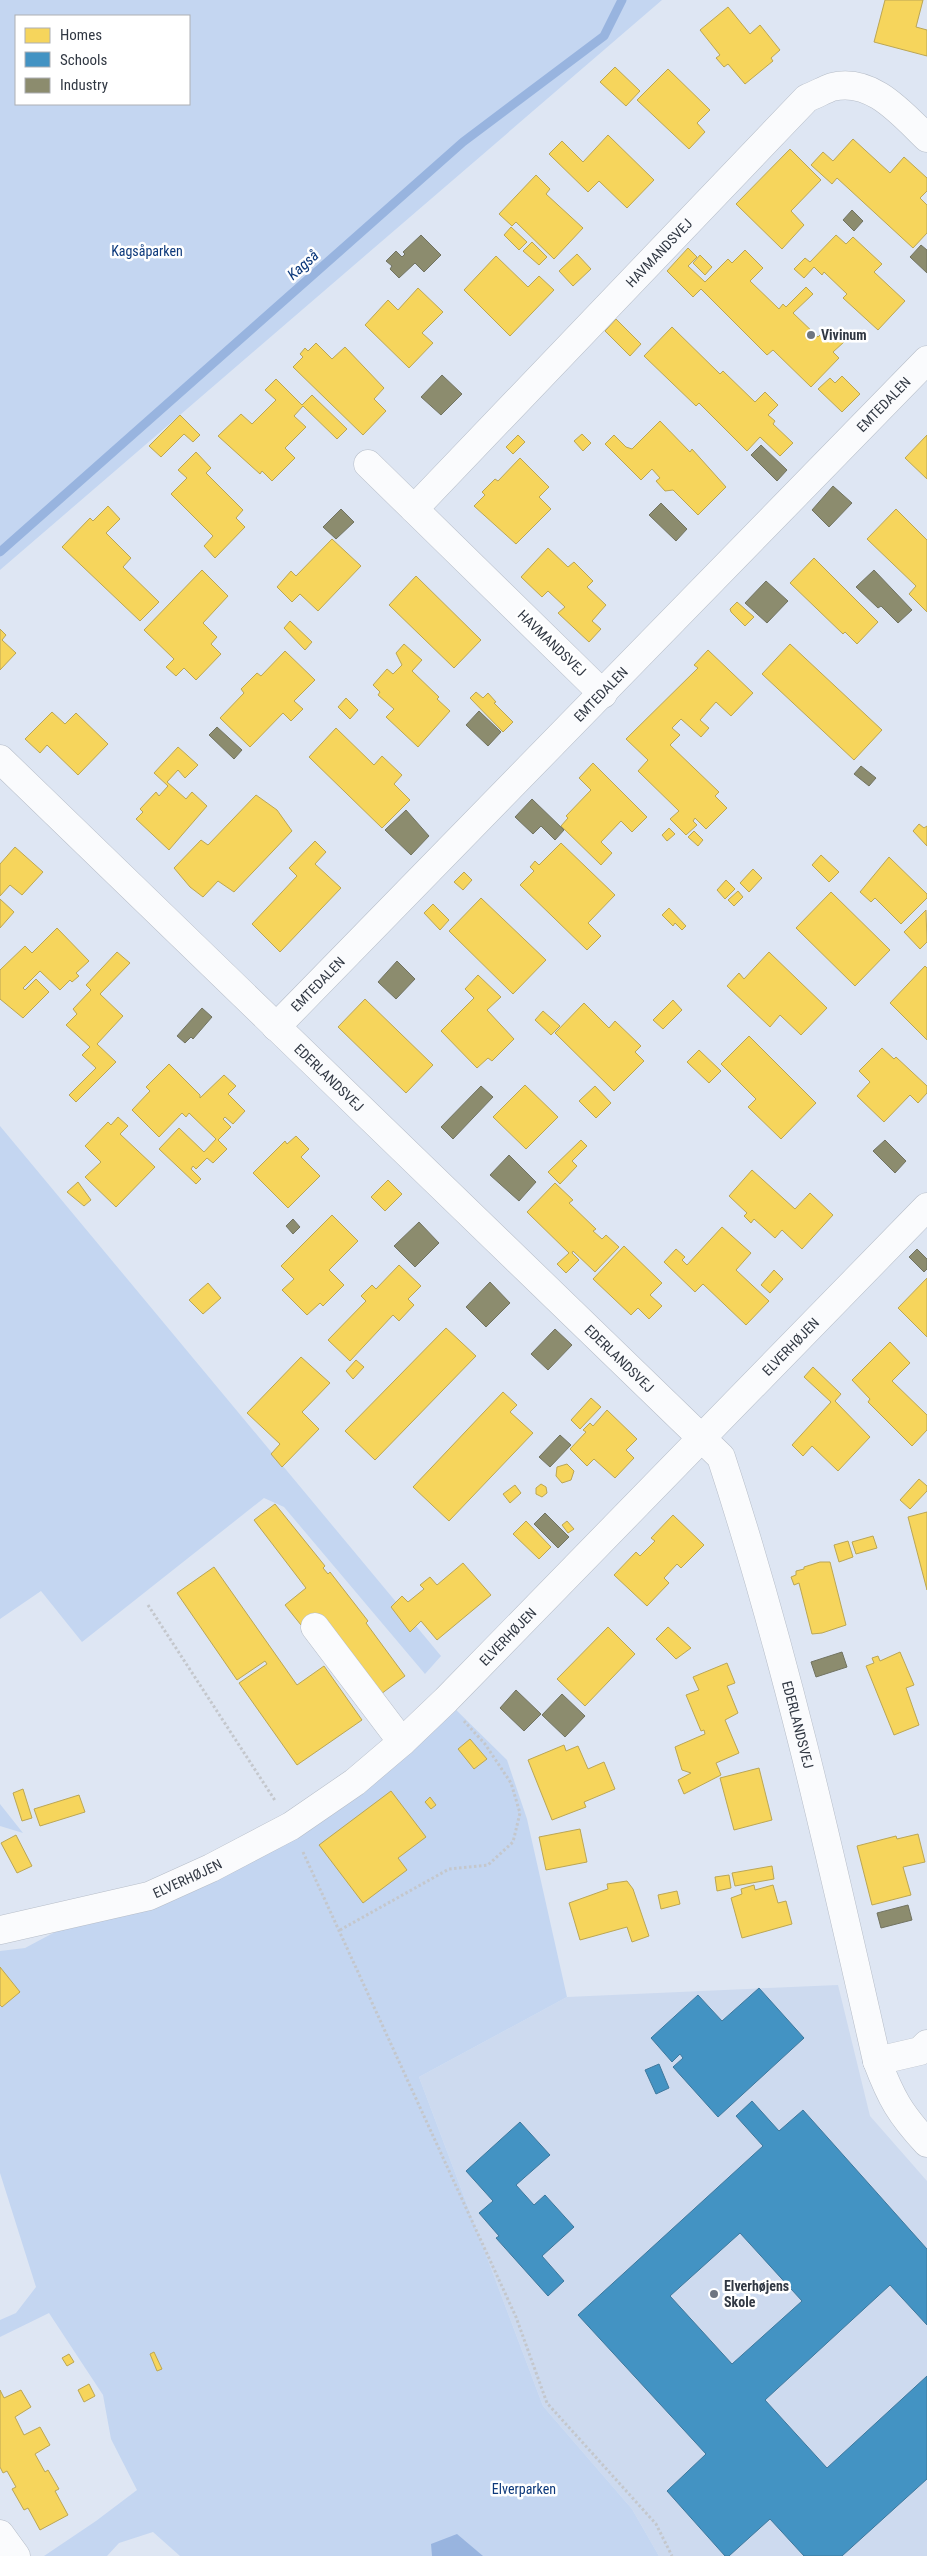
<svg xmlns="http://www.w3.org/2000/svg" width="927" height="2556" font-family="'Roboto Condensed',sans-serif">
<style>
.built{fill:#cddaef}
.green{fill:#c4d6f1;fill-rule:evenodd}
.water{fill:#98b4df}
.homes{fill:#f6d55c;stroke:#bba654}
.schools{fill:#4393c3;stroke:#3e789d;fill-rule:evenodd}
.industry{fill:#8c8c6e;stroke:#717361}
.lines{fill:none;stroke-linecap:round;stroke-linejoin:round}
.stream{stroke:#98b4df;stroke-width:9}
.minor-casing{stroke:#b6bdc8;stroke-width:29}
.path{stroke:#c4c7cc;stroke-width:3;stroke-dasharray:2.5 2.5;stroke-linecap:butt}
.minor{stroke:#fafbfd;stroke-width:28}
.poi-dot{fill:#6e7581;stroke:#fff;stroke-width:2}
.labels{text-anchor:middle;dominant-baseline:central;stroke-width:5;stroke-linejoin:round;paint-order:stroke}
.park-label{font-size:14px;fill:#0d397b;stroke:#fff}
.street-label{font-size:14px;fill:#313843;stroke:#fff}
.poi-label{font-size:14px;font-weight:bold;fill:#313843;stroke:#fff;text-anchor:start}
.water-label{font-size:15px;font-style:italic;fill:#0b3779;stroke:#fff}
</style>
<rect width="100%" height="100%" fill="#dee6f3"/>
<polygon class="built" points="838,1985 870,2116 927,2181 927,2556 659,2556 632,2509 543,2406 419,2077 567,1997"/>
<g class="green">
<path d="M0,0H662L0,570ZM16,16H189V104H16Z"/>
<polygon points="0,1126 441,1656 425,1674 284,1507 264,1498 82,1642 41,1591 0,1619"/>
<polygon points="446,1700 507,1760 527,1819 567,1997 419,2077 543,2406 632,2509 659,2556 180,2556 153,2532 119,2543 107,2556 44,2556 96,2521 137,2490 111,2439 103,2395 49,2313 0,2337 0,2320 16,2313 36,2287 0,2173 0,1951 25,1948 102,1907 254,1846"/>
<polygon points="0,1804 23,1833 0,1826"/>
</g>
<polygon class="water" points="457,2534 483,2556 432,2556 431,2544"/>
<g class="homes">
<polygon points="885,0 923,0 916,27 927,30 927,56 874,42"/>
<polygon points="728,7 750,34 760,25 780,50 771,58 773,61 745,84 728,64 724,67 716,58 720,55 700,30"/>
<polygon points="615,67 640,91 626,106 600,82"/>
<polygon points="668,69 710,110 697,123 705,132 689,149 637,100"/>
<polygon points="608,135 654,180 627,208 599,181 588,192 549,154 562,141 583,162"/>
<polygon points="853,139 890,173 904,157 927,178 927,191 920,198 927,205 927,233 913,248 837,178 832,184 811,165 823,152 833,161"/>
<polygon points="790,149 821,180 791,211 804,225 782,249 736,204"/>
<polygon points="536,175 550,189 546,194 583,228 554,259 516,222 512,226 499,214"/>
<polygon points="511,227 527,242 519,250 504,235"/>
<polygon points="836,235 846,244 853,237 882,264 874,272 905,301 878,330 843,298 847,294 824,272 822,275 814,267 804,278 794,269 805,258 810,262"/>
<polygon points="532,242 547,257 539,265 523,251"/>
<polygon points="688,248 697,257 688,266 705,282 728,259 732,263 745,250 763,268 750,281 779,309 783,304 786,307 806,287 813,294 793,313 818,337 828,327 844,342 833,352 839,358 811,387 773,350 767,355 701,289 693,297 667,271"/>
<polygon points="577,254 591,269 573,286 559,271"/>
<polygon points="700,255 712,267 705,275 693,263"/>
<polygon points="496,256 528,287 539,276 554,290 510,336 464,290"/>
<polygon points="418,288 443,312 422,333 433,343 409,368 365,325 388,300 398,310"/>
<polygon points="616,319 641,344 630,356 605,331"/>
<polygon points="672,327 720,374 723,371 755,402 765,392 778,405 768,415 775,421 773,424 793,443 780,456 760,437 747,451 699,403 696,406 644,356"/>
<polygon points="316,343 332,359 345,347 384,388 374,399 386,411 363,435 293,367 303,357 300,354 305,348 308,351"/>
<polygon points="842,376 860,394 842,412 818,389 830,378 835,383"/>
<polygon points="276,379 302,405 312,395 347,429 337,439 303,406 294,416 306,427 285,448 295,458 272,481 262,471 260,474 218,436 241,414 252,424 276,400 265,390"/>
<polygon points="180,415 200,435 193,442 184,434 161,457 149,446"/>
<polygon points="660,421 690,452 692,449 726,487 698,515 673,490 665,491 656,481 660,478 652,469 641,480 605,444 614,435 626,447 632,449"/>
<polygon points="582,434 591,443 583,451 574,441"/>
<polygon points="518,435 525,442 513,454 506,447"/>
<polygon points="927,435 927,479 905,458"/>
<polygon points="196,452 211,468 206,473 243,510 236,518 245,527 215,558 204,546 213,536 171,494 187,478 178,470"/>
<polygon points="520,458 549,487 539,497 551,509 516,544 474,506 485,495 482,492 495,479 498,481"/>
<polygon points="108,506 120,519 106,533 131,558 123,567 159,602 140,621 62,547 90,518 93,521"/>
<polygon points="896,509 927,540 927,612 909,594 916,586 867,539"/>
<polygon points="332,539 361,566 318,611 300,594 292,602 277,587 291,571 296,576"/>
<polygon points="548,548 568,567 574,562 593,581 587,587 606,605 592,621 601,629 589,642 558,613 565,607 548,591 542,597 521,577"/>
<polygon points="814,558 878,622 857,644 845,632 843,634 790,583"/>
<polygon points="202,570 228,596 203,623 217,637 211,644 221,654 196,680 184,668 176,676 166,667 174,659 144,630"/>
<polygon points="416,576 481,640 454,668 389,605"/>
<polygon points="737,602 754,617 745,626 731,612 730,609"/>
<polygon points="290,621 312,642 305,650 284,628"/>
<polygon points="0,629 6,635 2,640 16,653 0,670"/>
<polygon points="404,644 422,660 412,671 439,697 437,699 450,711 418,747 386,717 394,709 378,695 380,692 373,685 387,669 393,674 402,665 396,653"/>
<polygon points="790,644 882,730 854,760 762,674"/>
<polygon points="708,650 753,693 731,716 716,702 700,720 709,728 701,737 681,719 672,728 680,735 670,745 719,792 715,796 727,808 706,829 695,818 693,821 697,825 686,835 670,819 679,811 638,771 648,760 626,739 698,668 694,665"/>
<polygon points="285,651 315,680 294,701 303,709 291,721 283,713 250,747 220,718 244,693 241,689 257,673 261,676"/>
<polygon points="476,692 483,698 488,693 496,702 494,703 513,722 503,732 470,698"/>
<polygon points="346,698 358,710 350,719 338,707"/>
<polygon points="52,712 65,724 76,713 108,744 78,775 47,745 40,753 25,739"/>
<polygon points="336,728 374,765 382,756 402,775 394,784 410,800 382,828 309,757"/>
<polygon points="178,747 198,765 185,778 178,770 167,782 186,799 192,792 207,806 169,850 136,819 143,812 140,809 156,792 159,796 168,786 154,773"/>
<polygon points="593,763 647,817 632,832 621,821 601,842 612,853 601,865 561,826 568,818 566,816 591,790 579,778"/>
<polygon points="256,795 277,810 292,831 234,892 218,881 203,897 190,887 174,868 201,840 208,845"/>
<polygon points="919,824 924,828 927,826 927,846 913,831"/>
<polygon points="669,828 675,834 667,841 662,835"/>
<polygon points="694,831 703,840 698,846 688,837"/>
<polygon points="315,841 326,852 315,864 341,888 280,952 252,924 297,876 289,868"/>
<polygon points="561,843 615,895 588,923 601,936 587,950 520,885 534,871 530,867 535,861 539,865"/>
<polygon points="15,847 43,872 22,895 10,885 0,896 0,864"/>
<polygon points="821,855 839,872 829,882 812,865"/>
<polygon points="889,857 927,894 927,898 901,924 875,898 871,902 860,892"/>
<polygon points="753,869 762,878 749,892 740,883"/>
<polygon points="464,872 472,880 463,890 454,882"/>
<polygon points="726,880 735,889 725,899 717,890"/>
<polygon points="738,891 743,897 734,906 728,900"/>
<polygon points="831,892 890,950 855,986 796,928"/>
<polygon points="481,898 546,960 513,994 449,931"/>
<polygon points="0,899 14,912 0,928"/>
<polygon points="433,904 449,920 440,930 424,913"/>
<polygon points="669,908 686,926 682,930 675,923 673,926 662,915"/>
<polygon points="926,910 927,942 920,949 904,932"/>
<polygon points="57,928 89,961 76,973 79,976 72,982 70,980 60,990 40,971 23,988 25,990 36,979 49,992 23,1018 0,999 0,970 25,946 32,953"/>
<polygon points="117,952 130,963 100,994 123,1016 97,1044 116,1062 76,1102 69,1095 96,1068 82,1055 90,1047 66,1025 77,1014 73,1009 91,990 86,985"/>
<polygon points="769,952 827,1008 801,1035 780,1015 770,1027 727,986 739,973 744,979"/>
<polygon points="925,966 927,968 927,1040 890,1003"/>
<polygon points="478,975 501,997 487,1010 514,1039 492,1061 488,1058 477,1068 441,1031 474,998 465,989"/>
<polygon points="365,999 433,1065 406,1093 338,1027"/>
<polygon points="673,1000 682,1010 663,1029 653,1020"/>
<polygon points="584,1003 609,1028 615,1021 641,1046 635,1052 644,1061 614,1091 555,1033"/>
<polygon points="543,1011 560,1026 551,1035 535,1020"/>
<polygon points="749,1036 816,1103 781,1139 748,1107 756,1099 721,1064"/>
<polygon points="882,1048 894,1059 896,1057 927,1086 927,1093 918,1103 910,1095 884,1122 857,1096 870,1082 859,1071"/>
<polygon points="699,1050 721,1071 709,1083 687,1062"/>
<polygon points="169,1064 200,1095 200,1098 224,1075 236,1086 228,1094 245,1111 233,1124 225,1117 223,1119 231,1127 218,1140 227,1149 213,1163 207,1158 196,1169 193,1166 191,1169 201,1179 196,1184 159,1149 179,1128 204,1152 216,1139 189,1113 186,1117 182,1113 159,1137 132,1110 150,1091 146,1087"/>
<polygon points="525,1085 558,1117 526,1149 493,1117"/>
<polygon points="595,1086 611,1103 596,1118 579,1101"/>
<polygon points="118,1117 128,1126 120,1134 155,1167 116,1207 85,1177 101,1162 85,1146 108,1122 111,1125"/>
<polygon points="296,1136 309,1149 301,1157 320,1176 288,1208 253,1173 285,1141 287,1144"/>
<polygon points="581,1140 587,1146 572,1161 577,1166 560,1184 548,1172"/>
<polygon points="752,1170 795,1209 810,1193 833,1215 802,1249 782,1230 775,1238 754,1219 751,1223 744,1216 747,1213 729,1196"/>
<polygon points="388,1180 402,1194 385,1211 371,1197"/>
<polygon points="78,1182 91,1200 84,1206 67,1192"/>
<polygon points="555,1183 573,1200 569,1203 596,1229 593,1231 602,1239 606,1235 619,1247 595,1272 573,1251 572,1253 579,1260 566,1273 557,1264 569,1253 527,1212"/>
<polygon points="332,1215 358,1241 329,1270 344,1285 323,1306 320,1303 307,1315 282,1290 294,1279 281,1266"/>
<polygon points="722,1227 751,1253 736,1270 769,1301 746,1325 703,1284 695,1292 664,1262 676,1249 685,1257 682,1260 687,1265"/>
<polygon points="624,1246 662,1283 650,1295 662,1306 649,1319 638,1308 631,1315 593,1279"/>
<polygon points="399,1265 421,1286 408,1299 414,1305 399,1321 393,1315 350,1361 328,1340 366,1301 361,1296 372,1285 376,1289"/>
<polygon points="774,1270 783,1279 770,1293 761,1285"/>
<polygon points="927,1278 927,1337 898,1308"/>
<polygon points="208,1283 221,1298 203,1314 189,1300"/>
<polygon points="446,1328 476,1356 375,1460 345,1431"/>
<polygon points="890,1342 910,1363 892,1381 927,1415 927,1430 912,1446 868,1402 870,1399 852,1380"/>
<polygon points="301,1357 330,1383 302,1412 319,1429 282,1467 271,1454 280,1444 247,1413"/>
<polygon points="356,1360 364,1367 353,1379 346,1371"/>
<polygon points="813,1367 841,1394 835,1401 870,1437 838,1471 812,1446 803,1456 792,1445 831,1402 804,1377"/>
<polygon points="503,1392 517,1405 510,1412 533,1433 449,1521 413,1487"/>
<polygon points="591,1398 601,1407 580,1429 571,1420"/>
<polygon points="607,1410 637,1439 626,1450 634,1458 615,1478 594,1459 587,1466 570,1449 586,1432 583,1430 590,1423 593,1426"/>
<polygon points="567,1464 574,1471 571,1480 562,1483 556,1476 557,1467"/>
<polygon points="919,1479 927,1486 927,1491 910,1509 900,1500"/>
<polygon points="541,1484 546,1487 547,1493 542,1497 536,1494 536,1488"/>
<polygon points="515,1485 521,1493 510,1503 503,1494"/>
<polygon points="275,1504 325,1566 323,1568 328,1574 330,1572 368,1621 366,1623 405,1676 377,1697 314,1615 301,1625 285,1605 306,1588 254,1520"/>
<polygon points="927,1512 927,1590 908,1517"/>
<polygon points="673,1515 704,1545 681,1568 677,1564 664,1578 669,1583 647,1606 614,1575 636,1552 640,1556 655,1541 651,1538"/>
<polygon points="526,1521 551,1547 539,1559 513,1534"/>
<polygon points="567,1521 574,1529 568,1533 562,1525"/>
<polygon points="873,1536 877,1548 856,1554 852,1542"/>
<polygon points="848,1541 853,1557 839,1562 834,1545"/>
<polygon points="820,1562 830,1562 846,1625 822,1633 812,1634 799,1583 794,1585 791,1577 796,1575 796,1571 804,1569 804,1567"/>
<polygon points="463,1563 491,1595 437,1640 421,1621 410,1632 391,1607 402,1596 408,1602 424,1589 420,1585 430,1577 437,1585"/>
<polygon points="214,1567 297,1685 324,1666 362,1720 297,1765 239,1683 267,1664 265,1661 237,1680 177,1593"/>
<polygon points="608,1627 635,1654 585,1706 557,1679"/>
<polygon points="668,1627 691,1648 676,1659 656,1639"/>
<polygon points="900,1652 914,1685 906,1688 919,1725 894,1735 866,1666 874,1663 872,1658 878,1656 880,1661"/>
<polygon points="727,1663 735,1683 727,1686 738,1713 725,1720 739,1753 716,1763 721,1775 684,1794 678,1780 691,1773 682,1770 675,1747 705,1734 704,1730 701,1731 686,1695 699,1690 693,1677"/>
<polygon points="470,1739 487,1759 474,1769 458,1749"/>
<polygon points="564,1745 566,1751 578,1746 588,1769 604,1762 615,1789 584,1802 586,1807 552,1820 528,1760"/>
<polygon points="759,1768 772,1820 734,1830 720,1778"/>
<polygon points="23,1789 32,1818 22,1821 13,1793"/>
<polygon points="391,1791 426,1837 398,1858 407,1870 363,1903 319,1845"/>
<polygon points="79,1795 85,1812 40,1826 34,1809"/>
<polygon points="430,1797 436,1805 431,1809 425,1802"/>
<polygon points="580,1829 587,1862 546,1870 539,1837"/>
<polygon points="918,1834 925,1862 903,1867 911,1895 872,1905 857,1846 896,1836 897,1839"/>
<polygon points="16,1835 32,1866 17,1873 1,1843"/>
<polygon points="772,1866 774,1879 735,1886 732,1873"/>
<polygon points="729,1875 731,1888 717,1891 715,1877"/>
<polygon points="627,1881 633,1889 649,1936 632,1942 627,1927 580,1940 569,1903 608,1889 607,1884"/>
<polygon points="754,1885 755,1890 773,1885 778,1903 786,1901 792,1924 742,1938 731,1898 742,1894 741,1889"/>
<polygon points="677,1891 680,1904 661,1909 658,1895"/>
<polygon points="0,1967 20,1992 2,2007 0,2005"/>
<polygon points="154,2352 162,2369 157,2371 150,2354"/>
<polygon points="69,2354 74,2362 67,2366 62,2358"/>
<polygon points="89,2384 95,2396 84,2402 78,2390"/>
<polygon points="0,2390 4,2398 21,2390 31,2407 15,2417 24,2435 40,2427 50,2445 35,2454 45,2472 48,2470 59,2489 55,2491 68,2515 40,2530 28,2508 24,2510 12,2489 16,2487 7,2471 3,2473 0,2467"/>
</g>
<g class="schools">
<polygon points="759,1988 804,2038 718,2117 673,2067 683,2058 680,2054 672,2062 651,2038 698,1995 722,2021"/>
<polygon points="659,2064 669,2088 656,2094 645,2070"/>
<path d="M752,2101L779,2131L803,2110L927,2249V2325L890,2285L765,2400L827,2468L927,2376V2479L842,2556H804L770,2519L729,2556H725L667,2491L706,2454L578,2315L763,2146L736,2116ZM740,2233L802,2301L732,2364L670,2296Z"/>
<polygon points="520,2122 550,2155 516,2185 534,2205 545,2195 574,2227 542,2256 564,2281 548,2296 496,2238 499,2236 479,2213 493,2201 466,2171"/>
</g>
<g class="industry">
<polygon points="852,210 863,221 854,231 843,220"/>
<polygon points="421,235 441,255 424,272 415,263 399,278 390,269 392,266 386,261 396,251 402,257 405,254 403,252"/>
<polygon points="921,245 927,250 927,273 910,257"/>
<polygon points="442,375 462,394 441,415 421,397"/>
<polygon points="761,445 787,470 777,481 751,455"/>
<polygon points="833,486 852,503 829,527 812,510"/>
<polygon points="661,503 687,529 676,541 649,515"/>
<polygon points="341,509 354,522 336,539 323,527"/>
<polygon points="874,570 912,610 898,623 881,606 878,608 856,587"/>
<polygon points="766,581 788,601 767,623 745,603"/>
<polygon points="479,711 501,732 488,746 466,725"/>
<polygon points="217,727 242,750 234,759 209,735"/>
<polygon points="861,766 876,778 869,786 854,774"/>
<polygon points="532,799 564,830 555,840 541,826 533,834 515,817"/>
<polygon points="406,810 429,836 411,855 385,830"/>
<polygon points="397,961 415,979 396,999 378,982"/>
<polygon points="202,1008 212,1017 193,1039 191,1037 185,1043 177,1036"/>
<polygon points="481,1086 493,1097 453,1139 441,1127"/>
<polygon points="885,1140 906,1161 895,1173 873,1151"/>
<polygon points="509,1155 536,1182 519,1201 490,1175"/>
<polygon points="293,1219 300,1227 293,1234 286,1226"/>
<polygon points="419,1222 439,1243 415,1267 394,1246"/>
<polygon points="917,1249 927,1259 927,1269 924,1272 909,1257"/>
<polygon points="490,1282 510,1303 486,1327 466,1307"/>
<polygon points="555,1329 572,1345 548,1370 531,1354"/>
<polygon points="560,1435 571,1445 550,1467 539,1457"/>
<polygon points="545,1513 569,1537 558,1548 534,1524"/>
<polygon points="842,1652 847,1667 816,1677 811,1662"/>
<polygon points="516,1690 541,1714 524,1731 500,1708"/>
<polygon points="562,1694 585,1716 565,1737 542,1715"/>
<polygon points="908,1905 912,1920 881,1928 877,1913"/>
</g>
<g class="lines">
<polyline class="stream" points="0,552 463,142 604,36 622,0"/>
<defs>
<g id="minor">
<polyline points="368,464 414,509"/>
<path id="s1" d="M603,694L414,509L807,98C815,95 824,90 832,87C872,77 902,114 927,138"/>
<path id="s2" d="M0,759L721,1457C786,1655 831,1858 877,2061C891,2098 900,2114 927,2143"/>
<path id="s3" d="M276,1027L927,360"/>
<polyline points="315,1627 402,1742"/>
<path id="s4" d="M0,1930L149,1896L211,1868L291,1826L355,1782L402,1742L446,1700L927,1207"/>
<polyline points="877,2061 920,2051 927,2044"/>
<polyline points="0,2534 16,2556"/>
</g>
</defs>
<use href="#minor" class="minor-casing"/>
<g class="path">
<polyline points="148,1605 276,1802"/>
<polyline points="303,1852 516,2317 547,2403 656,2524 672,2556"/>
<polyline points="340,1930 449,1869 488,1865 513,1842 520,1813 511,1783 485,1744 464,1721"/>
</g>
<use href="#minor" class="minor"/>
</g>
<g class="poi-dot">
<circle cx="811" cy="335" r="5"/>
<circle cx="714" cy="2294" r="5"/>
</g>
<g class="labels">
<g class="park-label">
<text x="147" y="251">Kagsåparken</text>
<text x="524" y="2489">Elverparken</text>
</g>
<g class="street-label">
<text stroke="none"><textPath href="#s1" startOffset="619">HAVMANDSVEJ</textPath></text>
<text stroke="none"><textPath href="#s3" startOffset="870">EMTEDALEN</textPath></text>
<text transform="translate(552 643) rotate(44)">HAVMANDSVEJ</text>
<text stroke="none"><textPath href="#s3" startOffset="465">EMTEDALEN</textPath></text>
<text stroke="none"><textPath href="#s3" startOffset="60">EMTEDALEN</textPath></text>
<text stroke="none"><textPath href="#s2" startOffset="458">EDERLANDSVEJ</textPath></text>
<text stroke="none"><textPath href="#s4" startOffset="1005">ELVERHØJEN</textPath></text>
<text stroke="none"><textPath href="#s2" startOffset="862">EDERLANDSVEJ</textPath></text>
<text stroke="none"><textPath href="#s4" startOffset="600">ELVERHØJEN</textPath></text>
<text stroke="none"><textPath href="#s2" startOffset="1282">EDERLANDSVEJ</textPath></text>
<text stroke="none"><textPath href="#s4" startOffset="195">ELVERHØJEN</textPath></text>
</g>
<g class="poi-label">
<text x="821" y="335">Vivinum</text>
<text x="724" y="2286">Elverhøjens<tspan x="724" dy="16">Skole</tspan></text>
</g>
<g class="water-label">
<text transform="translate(303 265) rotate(-42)">Kagså</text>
</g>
</g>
<rect x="15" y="15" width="175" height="90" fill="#ffffff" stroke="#adafb4"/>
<rect x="25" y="28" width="25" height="15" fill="#f6d55c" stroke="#adafb4"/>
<text x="60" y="40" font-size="15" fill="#313843">Homes</text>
<rect x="25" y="52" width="25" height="15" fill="#4393c3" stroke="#adafb4"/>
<text x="60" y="65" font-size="15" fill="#313843">Schools</text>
<rect x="25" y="78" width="25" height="15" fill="#8c8c6e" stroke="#adafb4"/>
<text x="60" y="90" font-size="15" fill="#313843">Industry</text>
</svg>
